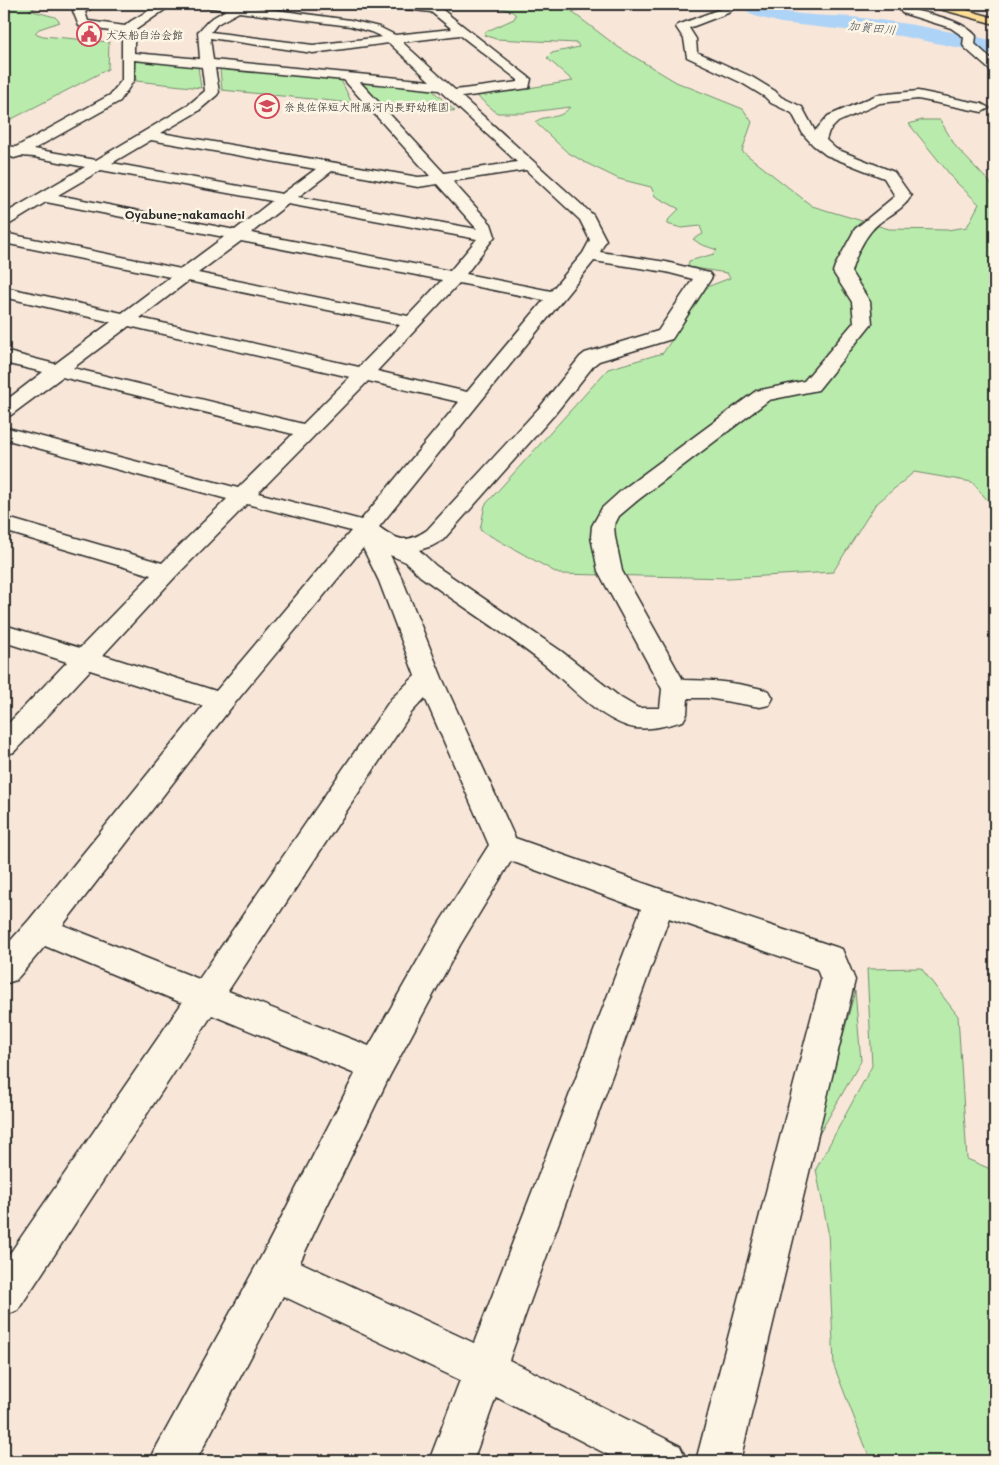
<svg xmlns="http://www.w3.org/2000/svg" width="999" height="1465" font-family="Mali,'Klee One',sans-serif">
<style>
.green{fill:#b9ecac;stroke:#728c6c}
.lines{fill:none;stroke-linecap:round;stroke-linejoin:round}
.river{fill:#add3f7;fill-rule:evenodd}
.minor-casing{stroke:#2b2b2b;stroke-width:3}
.major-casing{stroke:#2b2b2b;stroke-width:3}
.minor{fill:#fcf5e5;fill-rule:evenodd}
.major{fill:#fedd96;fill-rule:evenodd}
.labels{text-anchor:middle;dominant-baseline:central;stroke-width:5;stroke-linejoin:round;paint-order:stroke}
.far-poi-label{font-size:11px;fill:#2b2b2b;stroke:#fcf5e5;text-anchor:start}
.far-water-label{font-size:12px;font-style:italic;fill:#4c555e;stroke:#fcf5e5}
.far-neighbourhood-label{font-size:12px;font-weight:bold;fill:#2b2b2b;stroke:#fcf5e5}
</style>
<rect width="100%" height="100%" fill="#f8e6d9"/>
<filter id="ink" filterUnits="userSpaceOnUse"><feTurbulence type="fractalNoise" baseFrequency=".02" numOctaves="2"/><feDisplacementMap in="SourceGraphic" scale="10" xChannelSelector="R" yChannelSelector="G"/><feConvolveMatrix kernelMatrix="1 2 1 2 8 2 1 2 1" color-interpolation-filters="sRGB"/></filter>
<g filter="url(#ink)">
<g class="green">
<polygon points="4,4 45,4 29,10 55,17 60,22 39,29 35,33 43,36 109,42 108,69 4,123"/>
<path d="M476,4H588L590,5L572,12L618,47L676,82L743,109L752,122L742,151L812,206L889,229L947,230L967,227L979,204L956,182L909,124L922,120H940L956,147L995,188V509L972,482L914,472L875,505L833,572L729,578L559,574L480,530L485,505L608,369L663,353L707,287L730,278L727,273L688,267L689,261L714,254L717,250L700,244L693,239L703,234L700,226L682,228L667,224L669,219L679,209L655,196L651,187L619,179L584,162L567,152L535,122C547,113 558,122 570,107L523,113H497L477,96L573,81L547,58L552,53L579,47L577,43L496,39L484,35L485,32L514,19L516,15C507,5 488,9 476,4Z"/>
<polygon points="142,60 193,65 198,67 201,88 136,81 134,62"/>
<polygon points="220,69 341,80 352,103 222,90"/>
<polygon points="361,82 431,89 455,111 382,107"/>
<polygon points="921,968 958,1016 967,1159 995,1171 995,1461 879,1461 869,1456 834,1366 828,1231 816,1169 872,1066 867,969"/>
<polygon points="855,991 861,1061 814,1143"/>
</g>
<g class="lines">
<path class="river" d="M741,4C763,3 778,12 801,14C821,16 842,16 862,18C907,23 951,31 995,41V55L901,36L781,23L755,16L747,11Z"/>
<defs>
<g id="minor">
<path d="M85,4H99L85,12L88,21L125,26L131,21L160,4H173L134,31V53L200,59L198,32L209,20L226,10L204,7L199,4H246L247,6L350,20L379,27L395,35L452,29L431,12L387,7L382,4H435L531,79L529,88L462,97L593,215L606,240L600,252L666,262L709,273L712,277L672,339L599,361L594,365L554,415L443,540L432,546L419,550L436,566L561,651L621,698L638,708H660L662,689L598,571L591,537L592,526L602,508L622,490L756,391L804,381L854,322L852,302L833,272L835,266L855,229L895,196L884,178L826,155L813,145L803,134L792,113L771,103L765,97L742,83L687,57L684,39L676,27L678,25L720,9L723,4H733V9L728,13L689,28L696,39L697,52L752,77L775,91L781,97L802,107L815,131L828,116L877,95L918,91L982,104L989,108L982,112L918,99L880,103L838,122L829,131L826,140L836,149L894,172L911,196C904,209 889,215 878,224C865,235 856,255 851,272L870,302L872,323L818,390L769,400L638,500L619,516L614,526L615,537L622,571L683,680C712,680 742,683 769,691L773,698L769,705L760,707L707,698H688L687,714L683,721C665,726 645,732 627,726C595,715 570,685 544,664C505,633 461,606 420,576L406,562L390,555L403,581L442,678L515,838L663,890L842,949L855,980L740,1461H696L821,980L817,969L669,918L509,1360L680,1446L687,1461H620L496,1397L473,1461H429L460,1380L283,1296L196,1461H150L157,1446L261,1257L355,1074L212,1015L18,1310L4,1316V1262L182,1003L45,946L16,980L4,984V948L29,920L203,706L90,670L14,752L4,755V728L67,662L4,642V625L80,648L151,575L4,531V517L162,563L227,499L4,439V427L238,488L293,434L62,377L11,415L4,417V402L43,372L4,363V351L55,364L111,322L4,297V287L122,313L170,277L4,243V233L181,269L224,237L46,202L10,224L4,226V214L85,167L34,157L21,156L14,158L4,154V146L16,147L110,95L122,80V33L79,26L73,11ZM239,12L350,26L371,32L382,37L313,45L211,32L217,24ZM460,35L518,80V82L455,90L402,42ZM210,38L313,53L389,43L430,81L213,60ZM134,60L202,67L205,91L187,106L96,160L34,149L120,101L134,80ZM215,68L344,80L430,176L418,177L161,133L197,112L217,95L219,92ZM360,82L439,90L517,162L444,173ZM151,140L316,169L282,194L112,163ZM101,170L272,201L235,230L58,195ZM526,170L580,220L590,240L583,253L551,291L466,274L495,236L491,224L452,181ZM332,171L418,187L437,184L477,229L298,197ZM288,204L477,239L450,271L251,233ZM241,241L442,280L408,316L198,273ZM594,261L666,272L693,279L658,331L585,353L580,357L540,407L427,530C406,544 398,541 379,527ZM188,281L400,325L359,367L140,318ZM459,283L544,300L467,392L377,371ZM129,326L350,377L303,424L73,368ZM368,381L459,402L361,520L258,493ZM247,504L351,531L216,691L103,655L175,577ZM363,548L379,581L415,676L391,699L199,979L63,925L230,709ZM425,698L489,845L438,925L369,1046L228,991L411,713ZM511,861L641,909L474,1343L300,1262L389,1077L460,945Z"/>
<path d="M896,4H907L910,9C931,15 962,19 976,36L975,44L995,62V72L991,71L965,48L963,45L964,37L951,28L902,13Z"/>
</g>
<polygon id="major" points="927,4 945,4 995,18 995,24 929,6"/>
</defs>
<use href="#minor" class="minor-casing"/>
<use href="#major" class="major-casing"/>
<use href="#minor" class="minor"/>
<use href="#major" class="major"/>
</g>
</g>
<defs>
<symbol id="civic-ring" viewBox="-11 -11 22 22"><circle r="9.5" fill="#fcf5e5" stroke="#d1495b" stroke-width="1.5"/><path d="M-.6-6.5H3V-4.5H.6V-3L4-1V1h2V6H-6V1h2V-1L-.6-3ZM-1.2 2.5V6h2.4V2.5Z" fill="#d1495b"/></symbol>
<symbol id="school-ring" viewBox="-11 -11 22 22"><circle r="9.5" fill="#fcf5e5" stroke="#d1495b" stroke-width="1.5"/><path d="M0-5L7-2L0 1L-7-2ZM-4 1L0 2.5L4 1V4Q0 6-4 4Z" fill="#d1495b"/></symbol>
</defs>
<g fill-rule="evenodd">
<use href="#civic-ring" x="75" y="20" width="28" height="28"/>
<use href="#school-ring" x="253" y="92" width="28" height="28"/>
</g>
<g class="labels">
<g class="far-poi-label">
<text x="106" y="34">大矢船自治会館</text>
<text x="284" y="106">奈良佐保短大附属河内長野幼稚園</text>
</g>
<g class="far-water-label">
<text transform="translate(872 27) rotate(6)">加賀田川</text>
</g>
<g class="far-neighbourhood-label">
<text x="185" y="214">Oyabune-nakamachi</text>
</g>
</g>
<rect width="999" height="1465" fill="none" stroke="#fcf5e5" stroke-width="20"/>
<rect x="10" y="10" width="979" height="1445" fill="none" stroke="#2b2b2b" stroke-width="2" filter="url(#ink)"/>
</svg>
